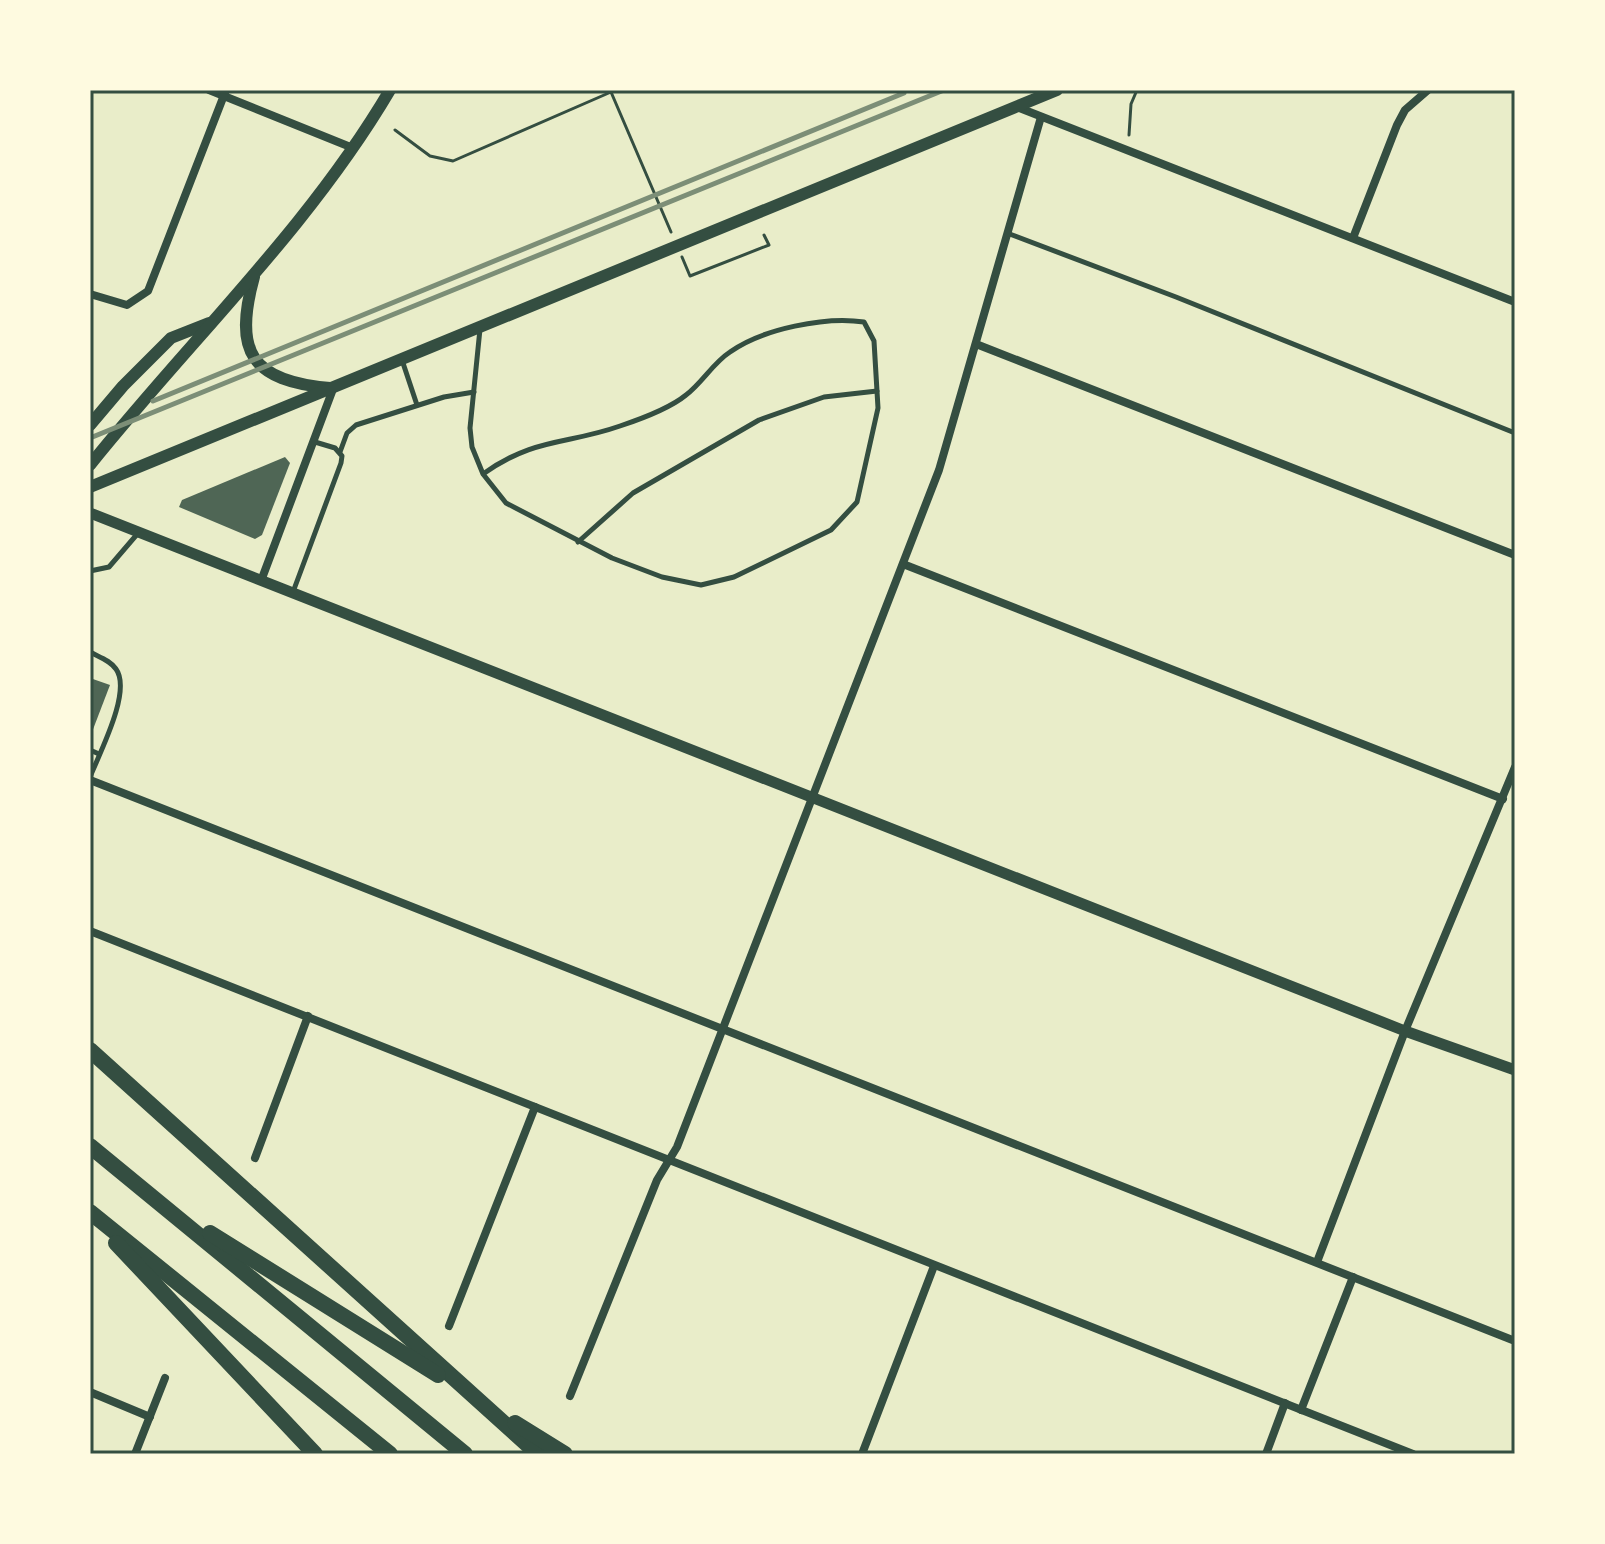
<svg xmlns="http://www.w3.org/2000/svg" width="1605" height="1544" font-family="Rubik,sans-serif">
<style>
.building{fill:#4f6655}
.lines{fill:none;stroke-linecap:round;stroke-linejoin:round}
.path{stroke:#344e41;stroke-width:3}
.service{stroke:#344e41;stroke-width:5}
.minor{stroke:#344e41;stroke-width:8}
.tertiary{stroke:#344e41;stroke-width:11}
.secondary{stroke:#344e41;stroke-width:12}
.motorway{stroke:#344e41;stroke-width:16}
.rail{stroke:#7c8e77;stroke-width:5}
.neatline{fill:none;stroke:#344e41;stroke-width:3}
</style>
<rect width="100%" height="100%" fill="#e9edc9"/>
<g class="building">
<polygon points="285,457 290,463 262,535 255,539 179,507 182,500"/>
<polygon points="90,678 110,685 92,732 90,731"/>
</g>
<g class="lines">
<g class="path">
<polyline points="395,130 430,156 453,161 611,92 671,232"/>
<polyline points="1129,135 1131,104 1137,90"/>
<polyline points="682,257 690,276 769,245 764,235"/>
</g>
<g class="service">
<polyline points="1007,233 1176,297 1515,433"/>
<path d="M480,329L470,428L472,447L483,474L506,503L612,558L662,577L701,585L734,577L831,530L857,502L878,408L874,341L864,322C826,316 762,329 730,352C713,363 702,383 686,395C669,409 641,419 620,426C566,445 535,437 483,474"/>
<polyline points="402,360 417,405"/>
<polyline points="340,452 347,433 356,425 444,397 474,392"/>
<polyline points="578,542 633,493 759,420 824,397 877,391"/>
<polyline points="90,571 109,567 139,532"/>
<polyline points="293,592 341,463 342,456 335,448 315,442"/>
<path d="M90,652C99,657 110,660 116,669C132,691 100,752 90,777"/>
<polyline points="90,750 99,754"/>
</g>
<g class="minor">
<polyline points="209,90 353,148"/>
<polyline points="1017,107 1515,302"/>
<polyline points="1353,238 1397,125 1405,110 1428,90"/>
<polyline points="90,294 127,305 148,291 226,90"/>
<polyline points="976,344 1515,555"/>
<polyline points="903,564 1503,799"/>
<polyline points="261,581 333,389"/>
<polyline points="90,780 1515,1341"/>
<polyline points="90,931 1413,1454"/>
<polyline points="255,1158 308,1016"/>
<polyline points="1317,1262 1405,1031 1515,767"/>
<polyline points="449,1326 535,1107"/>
<polyline points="90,1392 150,1417"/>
<polyline points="570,1396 657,1180 677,1147 939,470 1041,117"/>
<polyline points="1301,1410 1353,1277"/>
<polyline points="135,1454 165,1378"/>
<polyline points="862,1454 934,1266"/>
<polyline points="1266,1454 1285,1403"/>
</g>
<polyline class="tertiary" points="90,513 1405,1031 1515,1070"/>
<g class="secondary">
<path d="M254,277C233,352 251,381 330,388"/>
<polyline points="90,425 123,386 171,338 209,323"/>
<path d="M90,465C190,340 308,229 390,90"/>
<polyline points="90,487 1057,90"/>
</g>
<g class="motorway">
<polyline points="90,1050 538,1454"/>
<polyline points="90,1146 465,1454"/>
<polyline points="90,1212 390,1454"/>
<polyline points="210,1233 438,1375"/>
<polyline points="116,1243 315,1454"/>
<polyline points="515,1423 565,1454"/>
</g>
<g class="rail">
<polyline points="153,401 904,93"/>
<polyline points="90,438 944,90"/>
</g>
</g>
<rect width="1605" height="1544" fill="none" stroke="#fefae0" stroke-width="184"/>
<rect x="92" y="92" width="1421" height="1360" class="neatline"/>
</svg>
